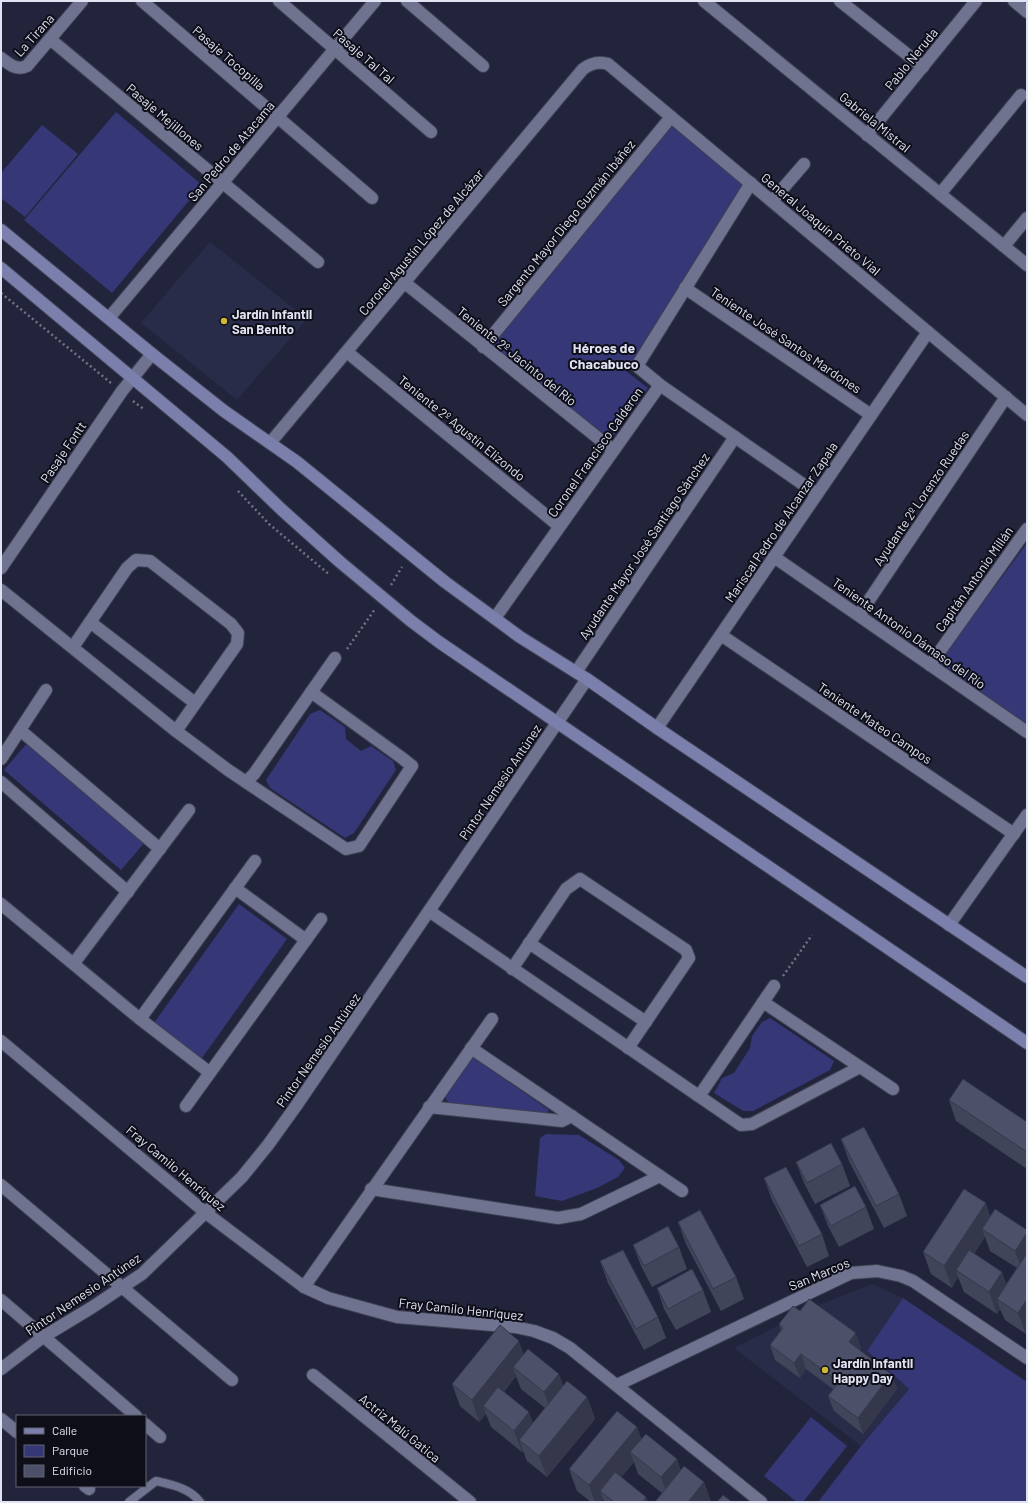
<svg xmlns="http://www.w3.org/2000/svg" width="1028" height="1503" font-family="Barlow,sans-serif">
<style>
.built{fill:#292c49}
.green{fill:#353777}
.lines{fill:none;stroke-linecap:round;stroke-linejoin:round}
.lane-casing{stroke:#3f4053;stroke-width:10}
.street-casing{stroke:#3f4053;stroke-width:14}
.secondary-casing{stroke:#3f4053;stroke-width:14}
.path{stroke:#717387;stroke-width:2.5;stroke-dasharray:2 3;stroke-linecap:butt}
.lane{stroke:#6f738f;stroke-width:8}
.street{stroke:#6f738f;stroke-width:12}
.secondary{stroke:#7a7fac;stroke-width:12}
.wall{fill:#41455a;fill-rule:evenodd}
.shaded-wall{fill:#35384a}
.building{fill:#4c5069;stroke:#35384a}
.poi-dot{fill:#cfb837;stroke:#0d0e18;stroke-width:1.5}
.labels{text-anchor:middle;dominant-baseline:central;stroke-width:4;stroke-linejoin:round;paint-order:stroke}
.street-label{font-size:13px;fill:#e1e3f3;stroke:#0d0e18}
.poi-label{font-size:13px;font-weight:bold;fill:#e1e3f3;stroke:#0d0e18;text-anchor:start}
.neighbourhood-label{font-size:14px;font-weight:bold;fill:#e1e3f3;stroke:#0d0e18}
</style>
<rect width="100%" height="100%" fill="#22243b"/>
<g class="built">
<polygon points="210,242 307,319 237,400 141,323"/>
<polygon points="872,1284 903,1298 867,1351 909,1389 861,1446 734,1348 816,1306"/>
</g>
<g class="green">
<polygon points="116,112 202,185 112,293 24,220"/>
<polygon points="672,121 747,184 626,371 648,388 608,443 487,347"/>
<polygon points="42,125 78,154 25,217 1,198 1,173"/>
<polygon points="1027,543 1027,728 938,663"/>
<polygon points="320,710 345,727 346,739 361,751 371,746 393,761 396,770 354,833 345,838 270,788 266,780 310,714"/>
<polygon points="28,742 145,842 121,870 4,770"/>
<polygon points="239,904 287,939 202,1058 154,1023"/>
<polygon points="770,1018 834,1061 830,1070 753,1111 743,1111 714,1093 722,1078 734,1073 750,1048 752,1036 762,1022"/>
<polygon points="473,1057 549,1110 545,1116 449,1104 445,1097"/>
<polygon points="546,1134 579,1135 619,1160 625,1168 618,1177 597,1188 562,1201 535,1196 540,1138"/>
<polygon points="903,1298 1027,1382 1027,1502 818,1502 861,1446 909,1389 867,1351"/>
<polygon points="811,1417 847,1446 803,1502 797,1502 764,1476"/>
</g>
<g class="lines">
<defs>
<path id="lane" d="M129,1502L156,1481C172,1485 190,1488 200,1502"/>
<g id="street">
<polyline points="142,1 372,198"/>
<polyline points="279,1 431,132"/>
<polyline points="407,1 483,66"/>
<polyline points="704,1 1027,265"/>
<polyline points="840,1 923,67"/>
<polyline points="1014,1 1027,12"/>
<polyline points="50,39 318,262"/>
<path d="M1,58C9,64 16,71 27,66L82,1"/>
<polyline points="867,135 976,1"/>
<polyline points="751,183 637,366 660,385 817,494"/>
<polyline points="940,194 1021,95"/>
<polyline points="772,201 804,164"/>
<polyline points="1004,246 1027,218"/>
<polyline points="405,283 613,450"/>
<polyline points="685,288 871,415"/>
<polyline points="109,318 375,1"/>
<polyline points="483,347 671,117"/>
<polyline points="347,352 559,526"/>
<path d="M270,443L583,69C591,63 599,61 608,64L1027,415"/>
<polyline points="774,557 1027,732"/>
<polyline points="1,568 122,391 152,354"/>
<polyline points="1,590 176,731 228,770 346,849 359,846 412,766 402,758 311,692"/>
<polyline points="859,615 1006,397"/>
<polyline points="495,618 660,385"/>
<polyline points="90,622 195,703"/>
<polyline points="721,635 1014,834"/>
<polyline points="73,647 127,568 136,560 150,561 231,624 238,633 237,644 176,731"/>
<polyline points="930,665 1027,529"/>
<polyline points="576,672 735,437"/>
<polyline points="657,728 928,332"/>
<polyline points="20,730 160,849"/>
<polyline points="1,759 46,690"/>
<polyline points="1,782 128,892"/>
<polyline points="246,782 254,774 335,658"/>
<polyline points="235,888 306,940"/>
<polyline points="1,904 140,1019 209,1072"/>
<polyline points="429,911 741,1125 752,1124 860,1067"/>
<polyline points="949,925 1027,815"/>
<polyline points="529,943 646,1022"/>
<polyline points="74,963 189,810"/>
<polyline points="512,969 566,889 580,879 686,950 689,958 628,1048"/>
<polyline points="763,1002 893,1089"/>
<polyline points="140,1019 255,861"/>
<polyline points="1,1041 206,1213 304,1287 328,1298 397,1317 515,1327 534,1331 553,1338 570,1348 761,1502"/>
<polyline points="471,1048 682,1191"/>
<polyline points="697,1095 702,1092 774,986"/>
<polyline points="186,1106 321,919"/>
<polyline points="429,1107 562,1121 572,1116"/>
<polyline points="1,1185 232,1380"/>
<polyline points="371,1189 558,1218 581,1214 660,1176"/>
<polyline points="304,1287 492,1019"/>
<polyline points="1,1300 136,1416"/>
<polyline points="1,1369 43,1337 91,1308 142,1274 242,1177 268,1145 296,1106 587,679"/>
<polyline points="313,1375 470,1502"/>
<polyline points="617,1385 851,1273 877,1271 901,1276 913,1281 1027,1358"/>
<polyline points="1,1419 17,1432"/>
<polyline points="145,1424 160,1437"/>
<polyline points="85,1486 89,1489"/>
</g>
<g id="secondary">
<polyline points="1,230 152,354 224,411 297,462 445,582 520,637 587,679 657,728 1027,977"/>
<polyline points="1,268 227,457 282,510 340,562 411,621 439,642 1027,1043"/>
</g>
</defs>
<use href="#lane" class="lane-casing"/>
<use href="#street" class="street-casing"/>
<use href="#secondary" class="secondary-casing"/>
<g class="path">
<polyline points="1,293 111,383"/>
<polyline points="133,401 145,410"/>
<polyline points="238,491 269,524 330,575"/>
<polyline points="391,585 402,567"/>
<polyline points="347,649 375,609"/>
<polyline points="783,976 812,935"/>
</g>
<use href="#lane" class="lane"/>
<use href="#street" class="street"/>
<use href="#secondary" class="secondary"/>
</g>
<g class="wall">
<polygon points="949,1100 1027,1122 1027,1169 956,1121"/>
<polygon points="841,1139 899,1194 907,1216 884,1228 849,1161"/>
<polygon points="796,1162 842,1164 850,1186 815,1204 804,1183"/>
<polygon points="764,1178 822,1234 829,1256 807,1267 772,1200"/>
<polygon points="820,1205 866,1207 874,1229 839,1247 828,1226"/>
<path d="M990,1216L1027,1230V1332L1026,1334L1005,1320L1000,1309L997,1314L964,1292L958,1277L952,1288L931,1274L923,1252ZM985,1237L990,1251L1017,1268L1006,1284L974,1254Z"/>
<polygon points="678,1222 736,1277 744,1299 721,1311 686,1244"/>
<polygon points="633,1245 679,1247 687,1269 652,1287 641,1266"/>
<polygon points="600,1261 658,1317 666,1338 644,1350 608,1283"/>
<polygon points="657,1288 703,1290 711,1312 676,1330 664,1309"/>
<polygon points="800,1311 861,1348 860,1350 891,1374 897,1389 863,1434 834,1411 828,1396 833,1389 806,1369 800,1378 775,1360 770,1345 781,1330 779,1324"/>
<path d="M524,1354L563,1385L587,1397L595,1419L547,1477L527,1461L523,1451L522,1452L491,1427L486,1414L479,1422L460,1406L452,1384ZM516,1376L521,1389L545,1408L533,1423L504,1392Z"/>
<polygon points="637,1427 641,1439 677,1459 681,1471 704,1482 711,1502 655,1502 662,1493 638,1474 634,1462 621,1477 646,1497 648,1502 604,1502 603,1499 601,1502 591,1502 577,1491 569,1469"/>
</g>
<g class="shaded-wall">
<polygon points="986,1203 993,1224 982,1229 985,1237 961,1274 956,1270 958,1277 952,1288 944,1266"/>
<polygon points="1027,1233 1027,1266 1023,1272 1015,1251"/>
<polygon points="1002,1272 1010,1294 997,1299 1000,1309 997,1314 989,1292"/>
<polygon points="1027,1299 1027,1332 1026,1334 1018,1313"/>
<polygon points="856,1333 861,1348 854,1357 849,1342"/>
<polygon points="519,1341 527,1363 513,1367 516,1376 489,1410 483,1406 486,1414 479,1422 472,1400"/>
<polygon points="801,1354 806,1369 800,1378 794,1363"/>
<polygon points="559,1374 567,1395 552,1414 544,1392"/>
<polygon points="891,1374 897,1389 863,1434 858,1418"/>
<polygon points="587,1397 595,1419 547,1477 539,1456"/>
<polygon points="529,1412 537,1434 519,1440 523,1451 522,1452 514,1431"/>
<polygon points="637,1427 645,1448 630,1452 634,1462 606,1496 600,1491 603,1499 601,1502 595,1502 589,1485"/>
<polygon points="677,1459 684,1480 669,1499 661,1477"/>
<polygon points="704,1482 711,1502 688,1502"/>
<polygon points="646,1497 648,1502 643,1502"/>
</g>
<g class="building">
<polygon points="963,1079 1027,1122 1027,1152 949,1100"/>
<polygon points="864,1127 899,1194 876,1206 841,1139"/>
<polygon points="831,1143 842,1164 807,1183 796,1162"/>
<polygon points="786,1167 822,1234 799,1246 764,1178"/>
<polygon points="855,1186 866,1207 831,1226 820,1205"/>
<polygon points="964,1189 986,1203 944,1266 923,1252"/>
<polygon points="995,1209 1027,1230 1027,1233 1015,1251 982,1229"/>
<polygon points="700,1210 736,1277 713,1289 678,1222"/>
<polygon points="668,1226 679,1247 644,1266 633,1245"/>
<polygon points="623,1250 658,1317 636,1329 600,1261"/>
<polygon points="969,1250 1002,1272 989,1292 956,1270"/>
<polygon points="1027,1253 1027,1299 1018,1313 997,1299"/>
<polygon points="692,1269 703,1290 668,1309 657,1288"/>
<polygon points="809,1299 856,1333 849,1342 891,1374 858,1418 828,1396 839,1382 801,1354 794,1363 770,1345 783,1328 779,1324 793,1306 800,1311"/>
<polygon points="500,1325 519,1341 472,1400 452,1384"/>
<polygon points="528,1349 559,1374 544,1392 513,1367"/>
<polygon points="567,1381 587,1397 539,1456 519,1440"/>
<polygon points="498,1387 529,1412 514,1431 483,1406"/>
<polygon points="617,1411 637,1427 589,1485 569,1469"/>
<polygon points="646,1434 677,1459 661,1477 630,1452"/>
<polygon points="684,1466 704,1482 688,1502 655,1502"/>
<polygon points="615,1472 646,1497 643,1502 614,1502 600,1491"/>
<polygon points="723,1495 732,1502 717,1502"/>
</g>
<g class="poi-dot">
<circle cx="224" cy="321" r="4"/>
<circle cx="825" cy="1370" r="4"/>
</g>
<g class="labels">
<g class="street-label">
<text transform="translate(34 35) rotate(-48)">La Tirana</text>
<text transform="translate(364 56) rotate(41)">Pasaje Tal Tal</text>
<text transform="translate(229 58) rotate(41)">Pasaje Tocopilla</text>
<text transform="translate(911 59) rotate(-51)">Pablo Neruda</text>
<text transform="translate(165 117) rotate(40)">Pasaje Mejillones</text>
<text transform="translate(875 122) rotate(39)">Gabriela Mistral</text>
<text transform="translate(231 151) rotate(-50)">San Pedro de Atacama</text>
<text transform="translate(566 223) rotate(-51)">Sargento Mayor Diego Guzmán Ibáñez</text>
<text transform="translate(821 224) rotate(40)">General Joaquín Prieto Vial</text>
<text transform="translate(421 242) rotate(-50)">Coronel Agustín López de Alcázar</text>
<text transform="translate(786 340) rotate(34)">Teniente José Santos Mardones</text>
<text transform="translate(517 356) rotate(39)">Teniente 2º Jacinto del Río</text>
<text transform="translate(462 428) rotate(39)">Teniente 2º Agustín Elizondo</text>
<text transform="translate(63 452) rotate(-56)">Pasaje Fontt</text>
<text transform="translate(595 452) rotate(-55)">Coronel Francisco Calderon</text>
<text transform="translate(921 498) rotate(-56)">Ayudante 2º Lorenzo Ruedas</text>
<text transform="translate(781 522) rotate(-56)">Mariscal Pedro de Alcanzar Zapala</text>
<text transform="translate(644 546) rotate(-56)">Ayudante Mayor José Santiago Sánchez</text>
<text transform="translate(974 579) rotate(-55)">Capitán Antonio Millán</text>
<text transform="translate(909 633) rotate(35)">Teniente Antonio Dámaso del Río</text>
<text transform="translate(875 723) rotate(34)">Teniente Mateo Campos</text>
<text transform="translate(500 782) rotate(-56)">Pintor Nemesio Antúnez</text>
<text transform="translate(318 1050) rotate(-55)">Pintor Nemesio Antúnez</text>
<text transform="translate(176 1168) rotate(40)">Fray Camilo Henríquez</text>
<text transform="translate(819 1274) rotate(-23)">San Marcos</text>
<text transform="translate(83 1294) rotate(-34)">Pintor Nemesio Antúnez</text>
<text transform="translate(461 1309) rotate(6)">Fray Camilo Henríquez</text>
<text transform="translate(400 1428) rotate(39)">Actriz Malú Gatica</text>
</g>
<g class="poi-label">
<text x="232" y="314">Jardín Infantil<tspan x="232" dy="15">San Benito</tspan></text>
<text x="833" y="1363">Jardín Infantil<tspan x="833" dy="15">Happy Day</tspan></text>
</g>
<g class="neighbourhood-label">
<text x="604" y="347">Héroes de<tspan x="604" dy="16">Chacabuco</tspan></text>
</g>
</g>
<rect width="1028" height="1503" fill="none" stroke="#e1e3f3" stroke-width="4"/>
<rect x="16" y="1415" width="130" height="72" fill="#0d0e18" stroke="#626370"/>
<rect x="24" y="1428" width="20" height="6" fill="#7a7fac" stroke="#626370"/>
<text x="52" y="1435" font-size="12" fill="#e1e3f3">Calle</text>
<rect x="24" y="1445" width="20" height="12" fill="#353777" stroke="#626370"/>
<text x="52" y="1455" font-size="12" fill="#e1e3f3">Parque</text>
<rect x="24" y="1465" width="20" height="12" fill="#4c5069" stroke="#626370"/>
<text x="52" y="1475" font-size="12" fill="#e1e3f3">Edificio</text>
</svg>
